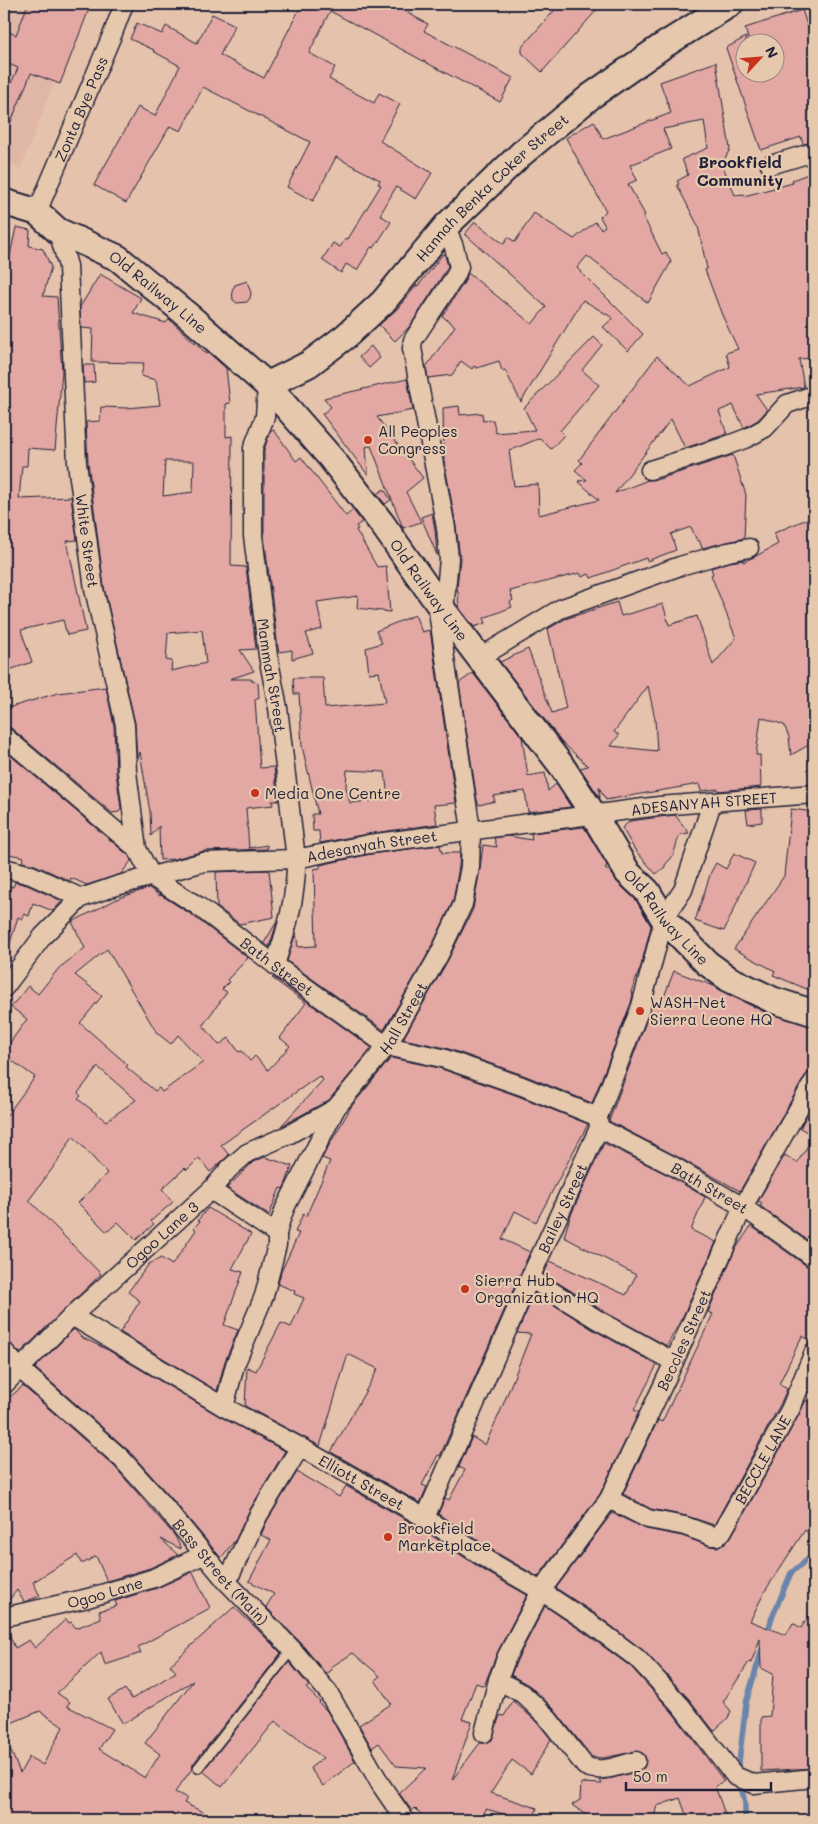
<svg xmlns="http://www.w3.org/2000/svg" width="818" height="1824" font-family="Mali,sans-serif">
<style>
.built{fill:#e0b7a7}
.lines{fill:none;stroke-linecap:round;stroke-linejoin:round}
.stream{stroke:#6b85ab;stroke-width:5.5}
.building{fill:#e3a8a4;stroke:#22223b;fill-rule:evenodd}
.lane-casing{stroke:#22223b;stroke-width:12}
.street-casing{stroke:#22223b;stroke-width:21}
.secondary-casing{stroke:#22223b;stroke-width:29}
.lane{stroke:#e6c9ad;stroke-width:9}
.street{stroke:#e6c9ad;stroke-width:18}
.secondary{stroke:#e6c9ad;stroke-width:25}
.poi-dot{fill:#c8321e;stroke:#e6c9ad;stroke-width:2}
.labels{text-anchor:middle;dominant-baseline:central;stroke-width:4.5;stroke-linejoin:round;paint-order:stroke}
.street-label{font-size:15px;fill:#22223b;stroke:#e6c9ad}
.poi-label{font-size:15px;fill:#22223b;stroke:#e6c9ad;text-anchor:start}
.neighbourhood-label{font-size:16px;font-weight:bold;fill:#22223b;stroke:#e6c9ad}
</style>
<rect width="100%" height="100%" fill="#e5c2ab"/>
<filter id="ink" filterUnits="userSpaceOnUse"><feTurbulence type="fractalNoise" baseFrequency=".02" numOctaves="2"/><feDisplacementMap in="SourceGraphic" scale="10" xChannelSelector="R" yChannelSelector="G"/><feConvolveMatrix kernelMatrix="1 2 1 2 8 2 1 2 1" color-interpolation-filters="sRGB"/></filter>
<g filter="url(#ink)">
<polygon class="built" points="4,4 84,4 21,168 4,162"/>
<g class="lines">
<g class="stream">
<polyline points="767,1635 771,1620 791,1573 814,1554"/>
<polyline points="738,1771 746,1703 762,1649"/>
<polyline points="740,1783 745,1803 745,1820"/>
</g>
</g>
<g class="building">
<polygon points="28,4 91,4 60,84 31,73 4,139 4,99 18,68 4,62 4,30 16,35"/>
<polygon points="302,4 391,4 428,24 424,31 513,78 500,102 330,11 309,53 335,67 329,79 374,103 379,93 400,104 380,141 432,173 416,199 396,187 380,215 391,222 374,248 371,247 357,270 346,264 341,273 322,260 333,243 340,247 346,238 348,239 381,185 378,184 380,180 336,157 313,201 287,187 310,142 203,87 181,131 170,126 126,203 94,185 138,107 155,116 180,66 153,51 154,50 130,39 137,23 162,34 166,26 197,43 212,14 235,25 220,55 264,78"/>
<polygon points="560,4 602,4 542,72 522,53 522,47"/>
<polygon points="802,10 808,28 814,25 814,142 803,144 801,137 761,150 726,48 746,37 746,72 776,72 776,42 749,42 745,28"/>
<polygon points="716,62 730,149 722,164 735,195 744,194 744,196 793,183 792,180 814,172 814,358 799,359 804,387 756,394 767,410 758,420 744,428 733,405 719,411 727,434 685,448 671,419 615,493 648,480 659,479 733,455 746,495 744,538 702,548 699,540 697,541 691,527 671,534 676,550 647,561 646,558 591,578 589,574 582,577 580,573 510,591 513,600 510,602 512,607 484,618 486,623 474,627 460,609 458,599 459,598 457,588 460,558 456,526 444,460 443,408 459,406 460,415 482,413 483,421 493,420 496,433 535,430 524,408 594,337 602,345 582,370 599,385 560,431 564,435 551,449 540,438 509,451 514,486 538,484 539,515 599,500 578,481 587,480 575,470 582,463 579,460 657,356 690,386 730,367 726,353 738,349 722,315 705,270 707,269 698,226 677,185 679,184 677,181 688,175 682,159 708,148 704,121 663,129 671,149 630,165 637,180 628,184 645,215 643,216 662,254 666,252 671,262 648,303 587,256 577,268 643,334 628,351 603,327 613,318 583,300 521,402 505,370 502,371 499,361 477,368 474,366 472,369 461,361 452,375 428,378 426,367 455,326 442,316 465,281 468,273 532,324 546,307 465,234 475,222 504,244 508,237 515,242 534,213 574,239 595,222 601,229 605,226 600,217 606,211 566,138 594,121 603,139 671,113 660,82"/>
<polygon points="16,227 30,230 29,246 43,249 51,267 43,296 57,297 62,372 55,450 28,448 27,466 22,466 19,499 71,497 77,540 67,541 86,631 67,635 63,620 21,630 32,662 4,672 4,400 7,400 6,365 4,365 4,285"/>
<polygon points="443,254 445,256 448,266 446,270 410,326 395,341 379,325 397,309 417,285 418,286"/>
<path d="M100,274L141,298L133,313L166,323L169,319L207,354L209,353L226,368L230,403L226,404V437L232,436L231,566L246,567L256,649L240,650L254,671L230,679H250L258,683L259,698L255,700L260,768L274,767L278,801H272L273,805L246,808L249,848L267,845V849L204,851L174,859L160,860L159,826L151,836L150,812L140,752L137,761L135,723L104,587L88,462L86,422L100,421L101,407L127,408L160,405L156,380L141,376L144,363L92,362L93,329L81,328L80,307ZM165,461H194L193,492L163,496ZM202,630L206,663L171,671L172,661L166,660L168,633Z"/>
<polygon points="247,281 251,293 250,298 247,302 237,303 233,300 232,290 235,285"/>
<polygon points="371,346 380,358 369,368 359,357"/>
<polygon points="83,365 94,365 95,382 84,383"/>
<polygon points="407,379 413,410 377,417 423,478 406,492 421,522 403,528 371,446 366,447 368,475 322,414 331,407 324,398"/>
<polygon points="274,430 296,461 301,457 346,516 353,510 362,522 356,526 358,529 356,530 377,567 386,566 390,612 357,608 358,596 317,602 322,629 306,633 313,653 292,659 292,650 279,652 278,648 264,535 264,450 270,432"/>
<polygon points="384,489 391,500 385,504 377,494"/>
<polygon points="432,513 435,530 437,555 421,517"/>
<path d="M814,516V742L791,755L789,737L784,725L761,717L756,755H760L761,787L718,791V789L701,791L699,784L606,800L599,787L600,798L580,768L588,766L562,742L500,662L528,649L552,713L566,708L548,629L565,619L617,602L621,616L663,604L669,625L697,616L713,665L736,638L711,575L713,574L711,568L730,562L743,560V562L756,556L778,544L774,533ZM648,686L655,719L657,751L611,746L619,735L614,732Z"/>
<path d="M415,615L422,632L430,630L456,803L434,805L437,824L367,834L320,843L319,831H313L312,814H318L302,746L299,694H294L293,678H323L325,708L385,703L379,672L369,673L366,648L382,643L376,631ZM347,770L385,772L388,799L350,803L346,787Z"/>
<polygon points="473,673 522,737 528,776 545,773 548,791 556,784 571,807 528,812 525,791 493,796 495,801 479,805 477,800 459,683"/>
<polygon points="106,687 114,726 116,773 121,808 119,812 112,813 11,728 4,726 4,709 58,693"/>
<polygon points="4,750 129,856 131,861 121,874 87,885 71,878 70,881 35,865 22,862 24,857 4,853"/>
<polygon points="762,809 762,822 748,824 746,810"/>
<polygon points="791,809 814,812 814,992 773,975 775,971 734,949 784,876"/>
<polygon points="675,815 689,833 682,834 679,836 673,856 665,865 665,867 656,874 635,850 622,828 630,821"/>
<polygon points="584,827 607,865 605,869 610,871 618,883 636,900 651,926 641,966 631,992 633,994 631,1003 592,1103 526,1076 446,1048 403,1039 448,960 473,909 480,869 483,845 497,847 494,838 508,836 532,840 531,833"/>
<polygon points="440,845 442,853 460,853 459,866 453,901 430,950 384,1030 287,961 296,932 298,947 316,946 314,869 320,868 320,865 371,854"/>
<polygon points="734,853 755,863 724,931 695,921 711,872 716,863 726,869"/>
<polygon points="269,870 274,917 240,924 217,907 216,872"/>
<polygon points="15,882 27,885 62,901 53,911 33,903 29,916 24,914 22,919 18,917 7,953 4,952 4,884 13,887"/>
<path d="M149,888L160,896L161,895L192,915L248,958L227,980L229,982L222,989L227,992L203,1025L219,1045L229,1038L239,1052L242,1051L250,1061L255,1056L268,1070L290,1046L280,1038L306,1003L272,978L273,977L372,1048L329,1100L281,1126L323,1080L319,1076L221,1145L229,1155L210,1172L199,1158L187,1170L185,1168L162,1189L173,1202L151,1221L154,1224L136,1240L118,1222L107,1232L78,1203L107,1173L73,1136L58,1161L29,1200L101,1274L20,1353L4,1337V1119L35,1077L4,1055V1051L27,1019L11,1007L28,986L38,994L59,968L85,948L72,922L119,898ZM107,949L157,1033L171,1044L178,1035L203,1062L162,1092L159,1088L155,1091L126,1067L128,1065L80,1023L102,996L75,975ZM98,1067L136,1100L106,1121L78,1099L81,1096L78,1093Z"/>
<polygon points="276,923 277,923 269,947 264,943"/>
<polygon points="674,971 714,986 723,992 767,1013 814,1027 814,1070 809,1072 805,1076 740,1191 678,1157 609,1121 653,1003 660,1007"/>
<polygon points="391,1058 439,1068 518,1096 588,1124 536,1222 515,1211 502,1239 530,1252 440,1456 438,1455 422,1485 427,1487 420,1503 331,1452 378,1369 348,1354 320,1446 245,1406 247,1367 256,1371 281,1323 291,1327 304,1298 294,1294 295,1291 278,1284 281,1272 299,1233 295,1232 303,1214 306,1216 308,1212 330,1161 322,1158 351,1107"/>
<polygon points="814,1102 814,1245 760,1206 762,1203 758,1201 785,1155 797,1163 814,1136 800,1128"/>
<polygon points="604,1143 668,1175 705,1197 691,1230 716,1242 684,1314 667,1346 603,1311 544,1274 550,1261 626,1295 636,1275 564,1237 570,1217"/>
<polygon points="265,1157 292,1166 286,1183 283,1189 280,1188 269,1215 227,1188 253,1162"/>
<polygon points="208,1208 251,1234 232,1269 243,1272 224,1325 238,1330 225,1361 217,1391 120,1332 140,1301 128,1292 149,1264 161,1258 172,1265 196,1230 194,1228 200,1221 198,1220"/>
<polygon points="751,1226 808,1267 814,1268 814,1342 802,1336 779,1384 787,1389 780,1405 714,1525 687,1516 651,1509 623,1494 658,1420 662,1422 713,1314 708,1312 735,1250"/>
<polygon points="535,1293 592,1329 657,1365 634,1410 639,1412 600,1494 538,1577 497,1553 438,1514 445,1498 449,1500 465,1470 459,1467 472,1437 485,1445 501,1410 531,1334 517,1333"/>
<polygon points="74,1329 81,1337 108,1350 219,1416 285,1451 249,1511 236,1539 221,1558 173,1500 129,1451 35,1368"/>
<polygon points="23,1386 114,1466 175,1536 181,1549 161,1539 178,1555 150,1568 107,1581 96,1556 84,1563 81,1563 77,1555 33,1582 40,1596 24,1602 17,1590 4,1606 4,1470 10,1464 4,1458 4,1402"/>
<polygon points="806,1400 814,1405 814,1539 805,1530 765,1591 750,1621 786,1635 793,1623 801,1628 814,1608 814,1768 761,1771 761,1717 770,1716 773,1674 761,1668 760,1639 751,1663 749,1662 723,1702 731,1711 728,1718 714,1731 689,1699 644,1651 597,1615 556,1588 612,1513 646,1529 682,1536 709,1546 718,1547 725,1544 731,1537 799,1415"/>
<polygon points="297,1472 339,1497 346,1486 419,1527 485,1571 527,1595 498,1651 484,1686 476,1683 462,1719 472,1722 452,1780 480,1743 486,1743 492,1740 499,1718 501,1715 504,1716 513,1701 538,1723 551,1739 531,1774 512,1760 491,1793 537,1808 533,1820 524,1820 486,1809 481,1820 427,1820 415,1808 412,1811 399,1793 426,1768 396,1766 379,1743 372,1748 359,1725 391,1704 375,1680 380,1676 353,1653 331,1667 332,1670 326,1674 300,1642 266,1607 274,1594 249,1581 271,1540 261,1535 267,1521"/>
<polygon points="193,1572 210,1608 138,1647 141,1653 105,1665 101,1652 57,1693 70,1702 67,1706 112,1729 99,1749 145,1778 160,1754 145,1743 193,1681 123,1724 108,1699 125,1689 132,1699 176,1672 170,1665 234,1607 254,1626 281,1653 193,1764 192,1769 175,1792 187,1798 184,1803 220,1820 4,1820 4,1734 20,1773 29,1757 43,1765 63,1727 40,1711 11,1723 4,1704 4,1627 6,1627 15,1648 29,1640 35,1648 66,1619 69,1623 71,1622 76,1628 101,1618 99,1611 117,1606 115,1601 157,1588"/>
<polygon points="545,1606 585,1633 631,1667 673,1713 724,1781 715,1786 727,1820 688,1820 680,1798 657,1806 653,1820 593,1820 572,1805 580,1800 581,1783 602,1784 600,1780 613,1778 639,1771 644,1768 646,1759 644,1754 638,1751 603,1758 592,1757 553,1708 530,1686 511,1675 517,1660"/>
<polygon points="289,1662 309,1686 306,1688 320,1702 319,1703 327,1711 355,1761 323,1786 310,1768 323,1758 275,1721 222,1787 203,1771"/>
</g>
<g class="lines">
<defs>
<polyline id="lane" points="198,1768 292,1649"/>
<g id="street">
<polyline points="770,165 814,152"/>
<path id="s1" d="M37,212L113,33L124,4"/>
<path id="s2" d="M58,231L68,266L77,463L94,589L125,725L127,772L137,849"/>
<path id="s3" d="M267,385L265,417L253,448V536L268,656L278,708L296,859C297,896 286,931 275,965"/>
<polyline points="650,470 723,447 747,438 765,428 787,404 814,395"/>
<polyline points="444,611 449,559 446,528 412,348 413,340 456,275 459,267 454,247 446,226"/>
<polyline points="479,658 560,609 680,566 728,552 749,548"/>
<path id="s4" d="M4,736L137,849L152,877L198,906L275,965L387,1046L442,1058L522,1086L598,1117"/>
<polyline points="4,868 31,875 81,898"/>
<path id="s5" d="M4,988L43,936L81,898L116,886L204,862L296,859L369,844L659,806L814,794"/>
<path id="s6" d="M599,1128L673,1166L743,1207L814,1258"/>
<polyline points="211,1190 277,1234"/>
<polyline points="530,1278 598,1320 674,1362"/>
<path id="s7" d="M72,1316L224,1407L300,1447L425,1518L491,1562L541,1591L591,1624L638,1659L681,1706L735,1776L754,1784L814,1778"/>
<path id="s8" d="M4,1351L20,1369L121,1458L165,1507L227,1582L292,1649L328,1692L381,1785L405,1820"/>
<path id="s9" d="M4,1385L72,1316L211,1190L229,1169L247,1153L288,1135L336,1108"/>
<path id="s10" d="M224,1407L235,1365L264,1296L277,1245V1234L280,1222L285,1208L336,1108L387,1046L439,955L463,904L470,867L471,830L437,605"/>
<path id="s11" d="M609,1499L648,1519L685,1526L712,1536H718L722,1532L790,1410L814,1352"/>
<path id="s12" d="M425,1518L530,1278L599,1128L598,1117L641,1006L664,919L683,890L712,803"/>
<polyline points="227,1582 258,1516 300,1447"/>
<path id="s13" d="M4,1617L88,1598L154,1578L203,1555"/>
<path d="M498,1680L523,1694L546,1716L585,1766C600,1774 620,1765 636,1761"/>
<path id="s14" d="M484,1733L498,1680L507,1656L541,1591L609,1499L674,1362L743,1207L814,1081"/>
</g>
<g id="secondary">
<path id="s15" d="M4,202L37,212L58,231L118,258L191,318L267,385L331,458L383,525L437,602L561,765L593,814L628,873L647,891L664,919L707,963L729,979L773,1000L814,1013"/>
<path id="s16" d="M267,385L309,364L346,336L383,302L446,226L521,154L591,96L661,47L730,4"/>
</g>
</defs>
<use href="#lane" class="lane-casing"/>
<use href="#street" class="street-casing"/>
<use href="#secondary" class="secondary-casing"/>
<use href="#lane" class="lane"/>
<use href="#street" class="street"/>
<use href="#secondary" class="secondary"/>
</g>
</g>
<g class="poi-dot">
<circle cx="368" cy="440" r="5"/>
<circle cx="255" cy="793" r="5"/>
<circle cx="640" cy="1011" r="5"/>
<circle cx="465" cy="1289" r="5"/>
<circle cx="388" cy="1537" r="5"/>
</g>
<g class="labels">
<g class="street-label">
<text stroke="none"><textPath href="#s1" startOffset="112">Zonta Bye Pass</textPath></text>
<text stroke="none"><textPath href="#s16" startOffset="302">Hannah Benka Coker Street</textPath></text>
<text stroke="none"><textPath href="#s15" startOffset="181">Old Railway Line</textPath></text>
<text stroke="none"><textPath href="#s2" startOffset="312">White Street</textPath></text>
<text stroke="none"><textPath href="#s15" startOffset="586">Old Railway Line</textPath></text>
<text stroke="none"><textPath href="#s3" startOffset="294">Mammah Street</textPath></text>
<text stroke="none"><textPath href="#s5" startOffset="751">ADESANYAH STREET</textPath></text>
<text stroke="none"><textPath href="#s5" startOffset="416">Adesanyah Street</textPath></text>
<text stroke="none"><textPath href="#s15" startOffset="991">Old Railway Line</textPath></text>
<text stroke="none"><textPath href="#s4" startOffset="360">Bath Street</textPath></text>
<text stroke="none"><textPath href="#s10" startOffset="434">Hall Street</textPath></text>
<text stroke="none"><textPath href="#s6" startOffset="126">Bath Street</textPath></text>
<text stroke="none"><textPath href="#s12" startOffset="339">Bailey Street</textPath></text>
<text stroke="none"><textPath href="#s9" startOffset="218">Ogoo Lane 3</textPath></text>
<text stroke="none"><textPath href="#s14" startOffset="444">Beccles Street</textPath></text>
<text stroke="none"><textPath href="#s11" startOffset="205">BECCLE LANE</textPath></text>
<text stroke="none"><textPath href="#s7" startOffset="334">Elliott Street</textPath></text>
<text stroke="none"><textPath href="#s8" startOffset="310">Bass Street (Main)</textPath></text>
<text stroke="none"><textPath href="#s13" startOffset="104">Ogoo Lane</textPath></text>
</g>
<g class="poi-label">
<text x="378" y="431">All Peoples<tspan x="378" dy="17">Congress</tspan></text>
<text x="265" y="793">Media One Centre</text>
<text x="650" y="1002">WASH-Net<tspan x="650" dy="17">Sierra Leone HQ</tspan></text>
<text x="475" y="1280">Sierra Hub<tspan x="475" dy="17">Organization HQ</tspan></text>
<text x="398" y="1528">Brookfield<tspan x="398" dy="17">Marketplace</tspan></text>
</g>
<g class="neighbourhood-label">
<text x="740" y="161">Brookfield<tspan x="740" dy="18">Community</tspan></text>
</g>
</g>
<rect width="818" height="1824" fill="none" stroke="#e6c9ad" stroke-width="20"/>
<rect x="10" y="10" width="798" height="1804" fill="none" stroke="#22223b" stroke-width="2" filter="url(#ink)"/>
<g transform="translate(760 58) rotate(64)"><circle r="24" fill="#e6c9ad" stroke="#98867f"/>
<path d="M0-4L9 19L0 12L-9 19Z" fill="#c8321e"/>
<text y="-8" font-size="14" font-weight="bold" text-anchor="middle" fill="#22223b">N</text>
</g>
<path d="M626 1782v8h145v-8" fill="none" stroke="#22223b" stroke-width="2.5"/>
<text x="633" y="1782" font-size="15" fill="#22223b" stroke="#e6c9ad" stroke-width="4" paint-order="stroke">50 m</text>
</svg>
